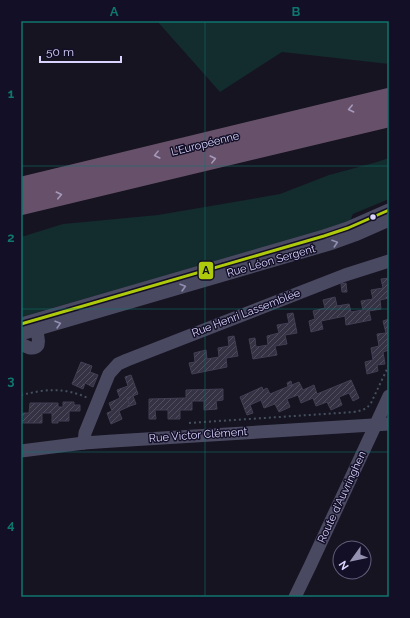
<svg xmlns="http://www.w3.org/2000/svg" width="410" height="618" font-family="Raleway,sans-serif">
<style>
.green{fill:#132c2d}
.building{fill:url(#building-hatch);stroke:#433f54}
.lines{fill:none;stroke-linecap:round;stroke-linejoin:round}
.path{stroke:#44505f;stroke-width:2;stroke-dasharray:2 3;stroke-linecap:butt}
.street{stroke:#4a4962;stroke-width:13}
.highway{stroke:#67516a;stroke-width:22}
.bus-1-casing{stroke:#130f26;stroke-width:6}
.bus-1{stroke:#afca0b;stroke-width:3}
.oneway{stroke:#a699bc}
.oneway2{stroke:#928eb0}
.grid{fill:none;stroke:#0f766e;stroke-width:1;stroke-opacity:0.55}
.bus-dot{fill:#d9d4ff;stroke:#130f26;stroke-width:1.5}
.labels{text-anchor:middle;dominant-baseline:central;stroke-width:3;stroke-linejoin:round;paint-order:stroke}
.street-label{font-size:11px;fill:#d9d4ff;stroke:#130f26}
.line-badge{stroke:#130f26;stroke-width:1.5}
.pale-badge-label{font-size:11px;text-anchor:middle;font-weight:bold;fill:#111}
.neatline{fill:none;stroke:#0f766e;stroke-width:1.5}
.grid-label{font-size:13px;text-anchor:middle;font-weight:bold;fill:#0f766e}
</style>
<defs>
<pattern id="building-hatch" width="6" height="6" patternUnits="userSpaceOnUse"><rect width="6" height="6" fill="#343243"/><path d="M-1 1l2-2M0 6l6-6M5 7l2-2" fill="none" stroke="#514f5f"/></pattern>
</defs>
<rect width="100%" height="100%" fill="#161421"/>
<g class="green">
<polygon points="157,21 389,21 389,64 282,52 220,92"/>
<polygon points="389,158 389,199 353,214 350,221 312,234 21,317 21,237 63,224 158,215 280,194 329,175 377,162"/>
</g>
<g class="building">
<polygon points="389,278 389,298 380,300 381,309 369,311 371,320 346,325 345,316 321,321 323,329 311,332 309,321 315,319 313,311 325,308 323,300 335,297 337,306 349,304 351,312 363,310 361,301 373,299 371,290 383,288 381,279"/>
<polygon points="346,283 347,292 342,292 341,284"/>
<polygon points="293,313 297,333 285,335 287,344 275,346 277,355 253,359 249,339 255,338 256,347 268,345 267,336 279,333 277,325 289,323 287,314"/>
<polygon points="389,319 389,350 383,352 385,364 377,365 378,371 367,374 365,362 373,360 371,348 379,346 377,334 386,333 383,321"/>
<polygon points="234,336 238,356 226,358 227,367 192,374 189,363 195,362 194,353 206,350 207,359 219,357 218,348 229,346 228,337"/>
<polygon points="81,362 92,366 90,372 98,375 93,387 85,383 83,389 72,384"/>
<polygon points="131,375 138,394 127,398 130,406 119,411 122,419 111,424 107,413 112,411 109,403 120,398 117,390 128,386 125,377"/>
<polygon points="351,380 359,398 353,401 349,393 339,397 342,405 331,410 327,402 316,406 313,398 301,403 298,395 287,399 290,407 279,412 275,404 264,408 261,400 250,405 253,413 247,415 240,397 262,387 263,390 267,388 270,394 299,382 303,390 314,385 317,394"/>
<polygon points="291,381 292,385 288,386 287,383"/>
<polygon points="223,389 223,400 216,401 217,409 204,410 204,401 192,401 192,410 180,410 180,419 168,419 168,410 155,410 156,419 149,419 149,399 186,398 186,390"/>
<polygon points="133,396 136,404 130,406 127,398"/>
<polygon points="63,402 74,402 74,405 80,405 80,411 69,411 69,421 58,421 58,423 52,423 52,413 42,413 42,423 21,423 21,413 29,413 30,403 58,403 58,407 63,407"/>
</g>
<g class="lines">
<g class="path">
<path d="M21,395C47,389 63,387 88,398"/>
<path d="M189,423L354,412C362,410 366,410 371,403L389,365"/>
</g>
<g class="street">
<polyline points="21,324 324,236 348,228 389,210"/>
<polyline points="21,334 333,243 355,235 389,220"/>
<path d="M21,344C27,347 33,351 38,345C40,337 36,329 32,322"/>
<polyline points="84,443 85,433 109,374 118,364 127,360 345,275 389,261"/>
<polyline points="21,451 84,443 113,441 389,424"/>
<polyline points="295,597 310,566 389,396"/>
</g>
<g class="highway">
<polyline points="21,188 389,99"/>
<polyline points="21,204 389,116"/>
</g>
<defs>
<polyline id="bus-1" points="21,324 324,236 348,228 389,210"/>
</defs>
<use href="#bus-1" class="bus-1-casing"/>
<use href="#bus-1" class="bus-1"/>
</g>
<defs><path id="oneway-chevron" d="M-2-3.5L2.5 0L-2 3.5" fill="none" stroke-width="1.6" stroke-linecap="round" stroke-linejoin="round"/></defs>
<g class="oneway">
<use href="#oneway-chevron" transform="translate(351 109) rotate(167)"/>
<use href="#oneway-chevron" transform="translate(157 155) rotate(166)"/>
<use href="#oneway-chevron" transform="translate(213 159) rotate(-14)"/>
<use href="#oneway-chevron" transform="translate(59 195) rotate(-13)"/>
</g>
<g class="oneway2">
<use href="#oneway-chevron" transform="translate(335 243) rotate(-18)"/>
<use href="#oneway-chevron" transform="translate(183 287) rotate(-16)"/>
<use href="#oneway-chevron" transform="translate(58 324) rotate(-16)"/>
</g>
<path class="grid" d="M205,21V597M21,166H389M21,309H389M21,452H389"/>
<circle class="bus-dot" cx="373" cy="217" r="3.5"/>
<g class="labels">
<g class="street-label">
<text transform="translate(205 144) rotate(-14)">L'Européenne</text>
<text transform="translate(271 261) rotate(-16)">Rue Léon Sergent</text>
<text transform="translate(246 313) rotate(-21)">Rue Henri Lassemblée</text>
<text transform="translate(198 435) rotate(-4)">Rue Victor Clément</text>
<text transform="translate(342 497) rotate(-65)">Route d'Auvringhen</text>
</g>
</g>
<rect class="line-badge" x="198" y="261" width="16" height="19" rx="4" fill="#afca0b"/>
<g class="pale-badge-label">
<text x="206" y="274">A</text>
</g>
<rect width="410" height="618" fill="none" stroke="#130f26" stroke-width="44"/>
<g transform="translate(352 560) rotate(237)"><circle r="19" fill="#130f26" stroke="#625e7d"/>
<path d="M0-3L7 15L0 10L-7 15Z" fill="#9591b1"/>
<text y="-6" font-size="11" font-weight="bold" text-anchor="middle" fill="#d9d4ff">N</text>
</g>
<path d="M40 56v6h81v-6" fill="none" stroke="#d9d4ff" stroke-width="2"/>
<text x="46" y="56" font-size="12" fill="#d9d4ff" stroke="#130f26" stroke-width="3" paint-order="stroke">50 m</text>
<rect x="22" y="22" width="366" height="574" class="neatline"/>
<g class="grid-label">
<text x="114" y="16">A</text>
<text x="296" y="16">B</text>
<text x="11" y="98">1</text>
<text x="11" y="242">2</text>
<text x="11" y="385">3</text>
<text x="11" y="529">4</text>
</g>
</svg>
